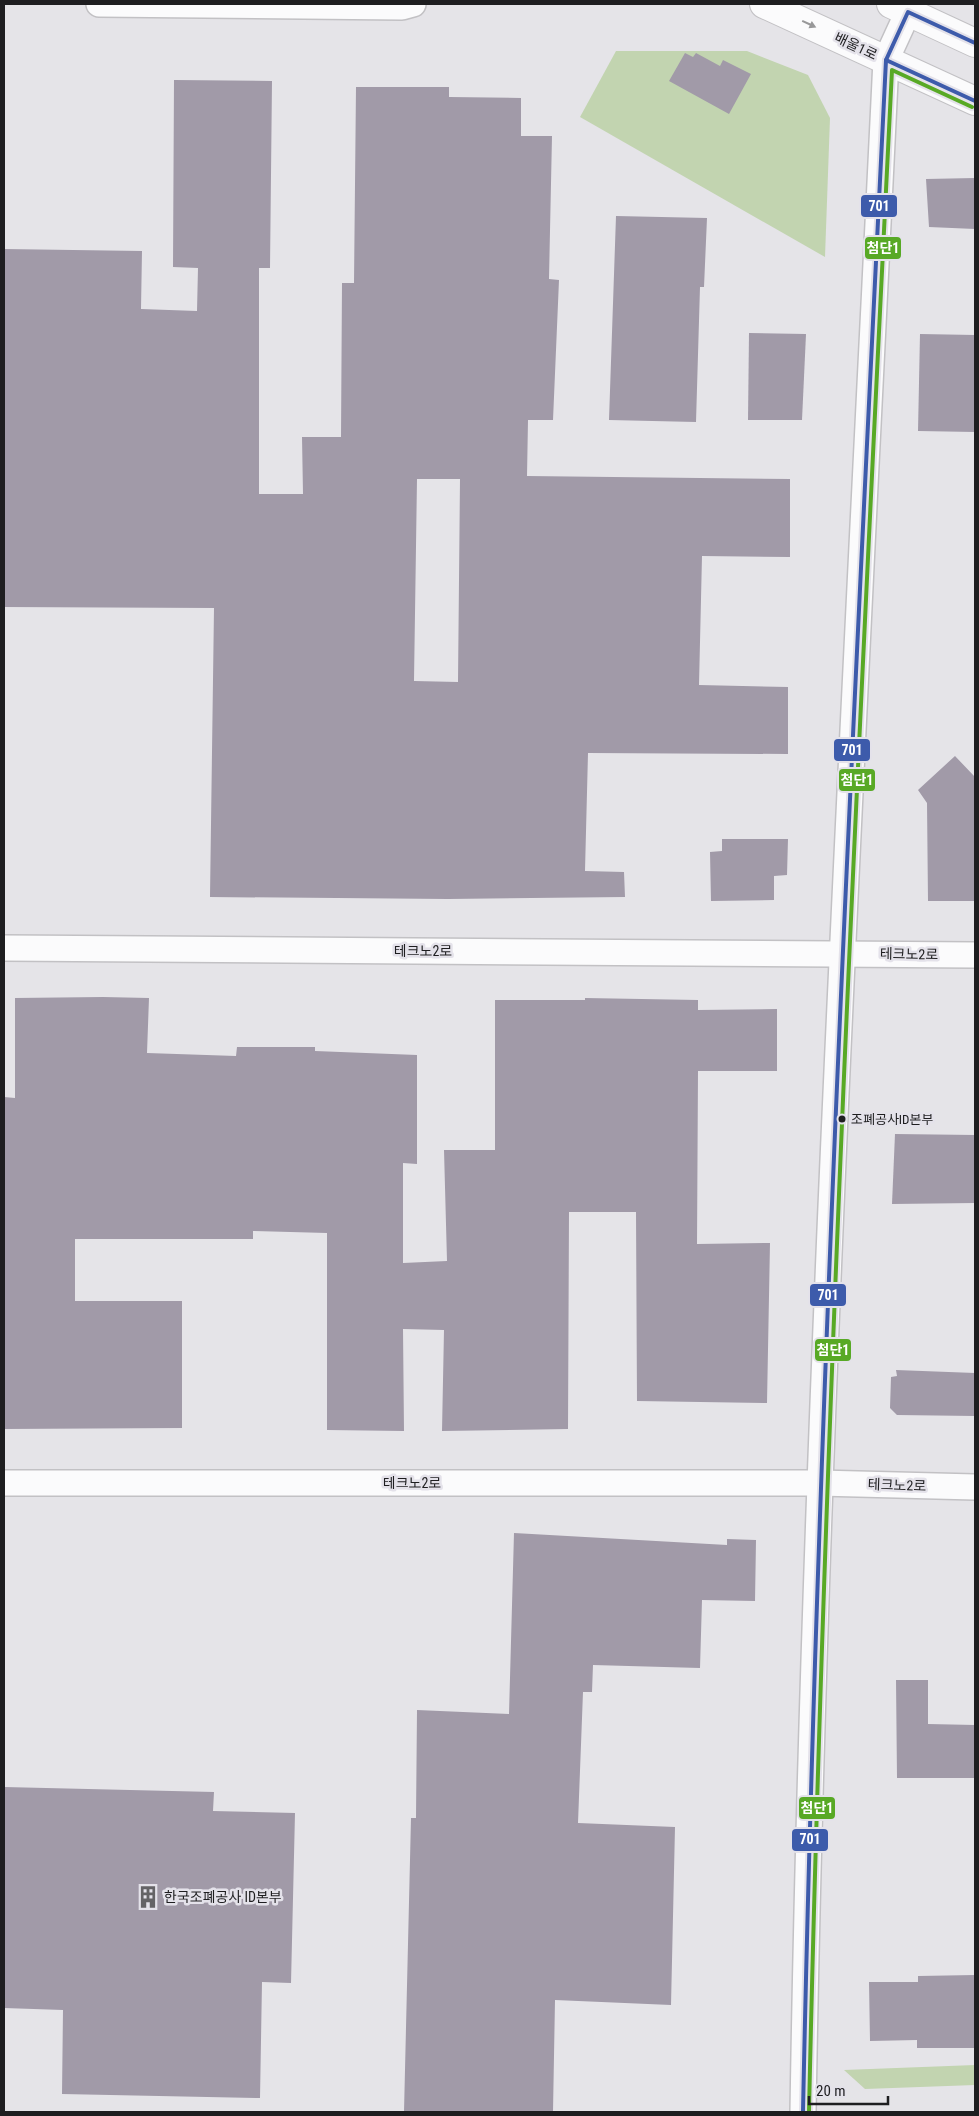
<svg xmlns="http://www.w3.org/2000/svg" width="979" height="2116" font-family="'Roboto Condensed','Noto Sans KR',sans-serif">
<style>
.green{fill:#c2d4b0}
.building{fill:#a19aa8;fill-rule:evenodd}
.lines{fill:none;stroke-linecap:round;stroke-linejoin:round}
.minor-casing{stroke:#c2c1c4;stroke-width:28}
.major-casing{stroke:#c2c1c4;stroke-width:30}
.minor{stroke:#fbfbfc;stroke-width:25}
.major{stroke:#fbfbfc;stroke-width:28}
.bus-1-casing{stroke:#e4e2ea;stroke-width:8}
.bus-2-casing{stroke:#e4e2ea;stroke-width:8}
.bus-1{stroke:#3d5bab;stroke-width:4}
.bus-2{stroke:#58a925;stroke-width:4}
.oneway{fill:#989899}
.bus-dot{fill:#1e1e20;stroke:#e4e2ea;stroke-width:2}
.labels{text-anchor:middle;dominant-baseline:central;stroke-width:5;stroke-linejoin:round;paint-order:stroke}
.bus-label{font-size:13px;fill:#1e1e20;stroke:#e4e2ea;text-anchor:start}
.street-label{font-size:14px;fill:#1e1e20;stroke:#e4e2ea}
.poi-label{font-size:14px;fill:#1e1e20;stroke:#e4e2ea;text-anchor:start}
.line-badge{stroke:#e4e2ea;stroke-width:2}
.badge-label{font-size:14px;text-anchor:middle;font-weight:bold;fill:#fff}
</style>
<rect width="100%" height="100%" fill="#e5e4e8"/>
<g class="green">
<polygon points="616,51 747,51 808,75 830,118 825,257 580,117"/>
<polygon points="975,2065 975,2085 865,2089 844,2070"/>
</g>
<g class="building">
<polygon points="685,53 693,57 696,53 720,66 723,60 751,74 729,114 669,81"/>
<path d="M174,80L272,81L270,268H259V494H303L302,437H341L342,283H354L356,87H449V97L521,98V136H552L549,279L559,280L553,420H528L527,476L790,479V557L702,556L699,685L788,687V754L588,753L585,871L624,872L625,897L448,899L210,897L214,608L4,607V249L142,251L141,309L197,311L198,268L173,267ZM417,479H460L458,682L414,681Z"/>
<polygon points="975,178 975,229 929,227 926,179"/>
<polygon points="616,216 707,218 704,287 700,287 696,422 609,420"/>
<polygon points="749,333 806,334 802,420 748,420"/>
<polygon points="920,334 975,335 975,432 918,431"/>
<polygon points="955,756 975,777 975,901 928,901 927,803 918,790"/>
<polygon points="722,839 788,839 787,875 774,876 774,900 711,901 710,852 722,851"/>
<polygon points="103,997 149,998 147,1053 236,1056 237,1047 315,1047 315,1051 417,1055 417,1164 403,1163 403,1263 447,1261 444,1150 495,1150 495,1000 585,1000 585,998 698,1000 698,1010 777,1009 777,1071 698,1071 697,1244 770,1243 767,1403 637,1401 636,1212 569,1212 568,1429 442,1431 444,1330 403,1329 404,1431 327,1430 327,1233 253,1231 253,1239 75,1239 75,1301 182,1301 182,1428 4,1429 4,1097 15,1098 15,998"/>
<polygon points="895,1134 975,1135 975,1203 892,1204"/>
<polygon points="896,1370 975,1373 975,1416 897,1415 890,1408 891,1377 897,1376"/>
<polygon points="514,1533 727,1545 727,1539 756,1540 755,1601 702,1600 700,1668 593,1665 592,1692 583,1692 578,1823 675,1827 671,2005 555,2000 553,2112 404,2112 411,1818 416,1818 417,1710 509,1714"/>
<polygon points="896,1680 928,1680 928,1724 975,1725 975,1778 897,1778"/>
<polygon points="4,1787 214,1792 213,1811 295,1813 291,1983 262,1982 260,2098 62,2094 63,2010 4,2008"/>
<polygon points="975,1975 975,2048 917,2048 917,2040 870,2041 869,1982 918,1982 918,1976"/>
</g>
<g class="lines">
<defs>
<g id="minor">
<polyline points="99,4 402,7 413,4"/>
<polyline points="4,948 975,955"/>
<polyline points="4,1483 819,1483 975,1487"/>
<path d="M803,2112C814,1428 853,744 886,60L908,12"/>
</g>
<g id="major">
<polyline points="764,4 975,101"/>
<polyline points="891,4 975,43"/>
</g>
</defs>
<use href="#minor" class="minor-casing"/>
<use href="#major" class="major-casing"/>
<use href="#minor" class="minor"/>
<use href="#major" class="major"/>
<defs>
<g id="bus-1">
<polyline points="886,60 975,101"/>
<path d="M803,2112C817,1427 852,744 886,60L908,12L975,43"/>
</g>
<path id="bus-2" d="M809,2112C824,1431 858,750 892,70L972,107"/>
</defs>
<use href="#bus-1" class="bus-1-casing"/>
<use href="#bus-2" class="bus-2-casing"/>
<use href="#bus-1" class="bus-1"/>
<use href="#bus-2" class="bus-2"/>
</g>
<defs><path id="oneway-solid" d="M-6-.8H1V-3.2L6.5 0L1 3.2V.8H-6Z" transform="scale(1.25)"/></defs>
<use class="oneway" href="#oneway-solid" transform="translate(809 24) rotate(25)"/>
<defs>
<symbol id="building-bare" viewBox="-9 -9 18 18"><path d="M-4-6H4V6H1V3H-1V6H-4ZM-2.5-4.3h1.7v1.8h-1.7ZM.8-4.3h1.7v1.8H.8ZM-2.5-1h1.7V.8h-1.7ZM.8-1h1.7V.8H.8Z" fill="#646366" stroke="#e4e2ea" stroke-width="2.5" paint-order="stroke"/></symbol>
</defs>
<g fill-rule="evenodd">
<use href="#building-bare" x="132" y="1881" width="32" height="32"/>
</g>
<circle class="bus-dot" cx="842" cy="1119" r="4.5"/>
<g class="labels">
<g class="bus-label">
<text x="851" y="1119">조폐공사ID본부</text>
</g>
<g class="street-label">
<text transform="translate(856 46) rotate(25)">배울1로</text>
<text x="423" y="951">테크노2로</text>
<text transform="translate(909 954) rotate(1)">테크노2로</text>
<text x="412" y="1483">테크노2로</text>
<text transform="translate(897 1485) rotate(2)">테크노2로</text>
</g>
<g class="poi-label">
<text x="164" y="1897">한국조폐공사 ID본부</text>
</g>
</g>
<g class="line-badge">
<rect x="860" y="194" width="38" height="24" rx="5" fill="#3d5bab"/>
<rect x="864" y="236" width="38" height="24" rx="5" fill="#58a925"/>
<rect x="833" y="738" width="38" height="24" rx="5" fill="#3d5bab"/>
<rect x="838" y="768" width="38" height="24" rx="5" fill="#58a925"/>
<rect x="809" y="1283" width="38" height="24" rx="5" fill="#3d5bab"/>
<rect x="814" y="1338" width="38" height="24" rx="5" fill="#58a925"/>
<rect x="798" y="1796" width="38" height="24" rx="5" fill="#58a925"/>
<rect x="791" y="1828" width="38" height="24" rx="5" fill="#3d5bab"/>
</g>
<g class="badge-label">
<text x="879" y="211">701</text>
<text x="883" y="253">첨단1</text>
<text x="852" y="755">701</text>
<text x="857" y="785">첨단1</text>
<text x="828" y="1300">701</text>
<text x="833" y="1355">첨단1</text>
<text x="817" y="1813">첨단1</text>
<text x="810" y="1844">701</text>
</g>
<rect width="979" height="2116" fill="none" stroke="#1e1e20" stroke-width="10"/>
<path d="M809 2096v8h79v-8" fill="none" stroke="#1e1e20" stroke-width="2.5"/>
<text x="816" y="2096" font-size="15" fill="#1e1e20" stroke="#e4e2ea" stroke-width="4" paint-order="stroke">20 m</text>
</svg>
